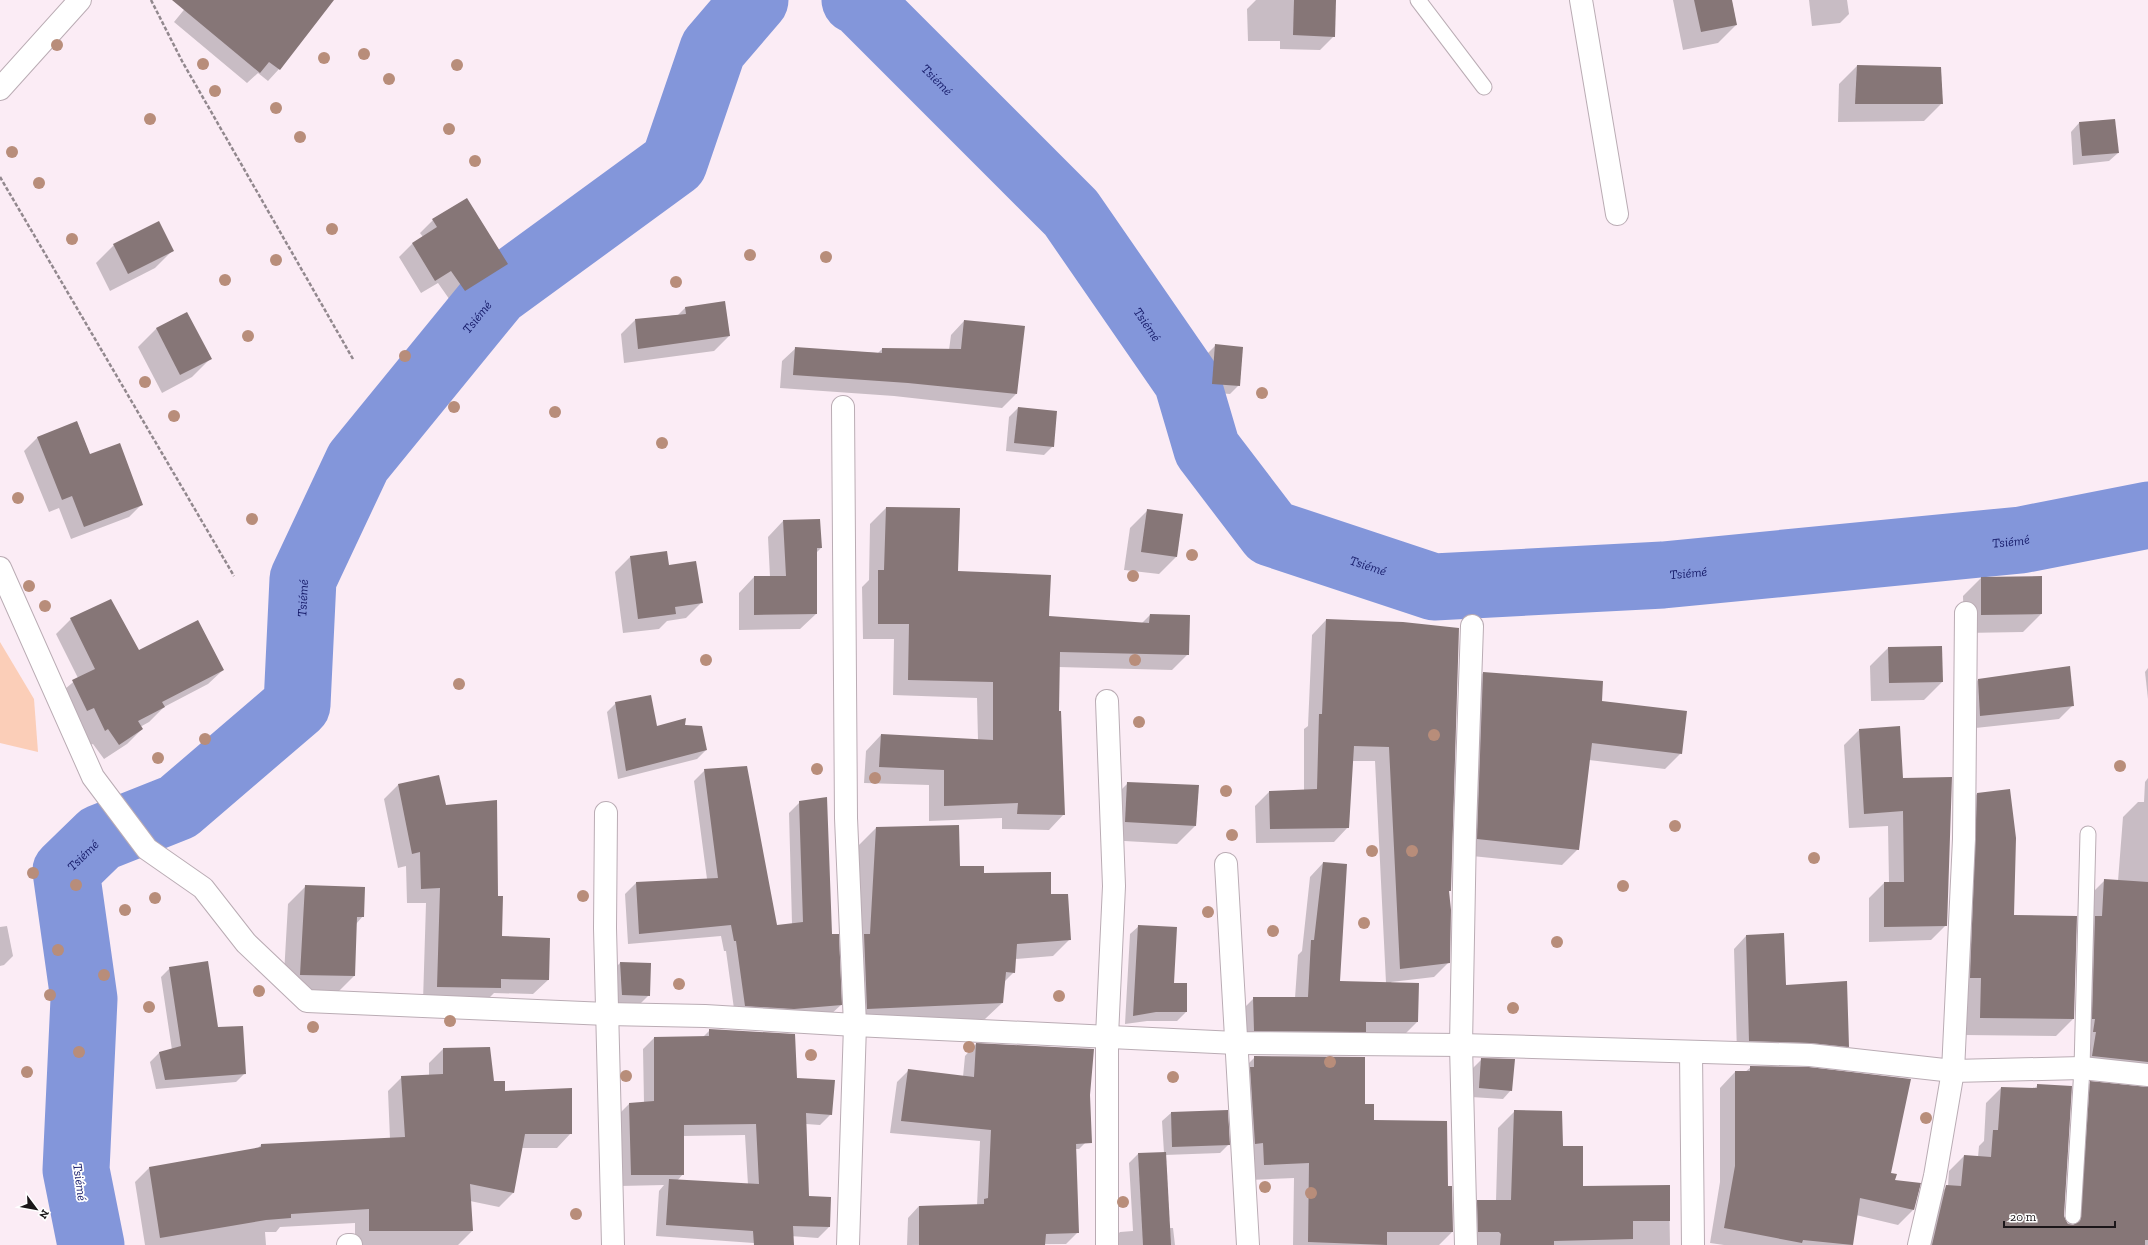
<svg xmlns="http://www.w3.org/2000/svg" width="2148" height="1245" font-family="'Zilla Slab',serif">
<style>
.green{fill:#fbceb8}
.shadow{fill:#0003;fill-rule:evenodd}
.lines{fill:none;stroke-linecap:round;stroke-linejoin:round}
.river{stroke:#8396da;stroke-width:67}
.building{fill:#867677}
.service-casing{stroke:#baacb4;stroke-width:17}
.pedestrian-casing{stroke:#baacb4;stroke-width:24}
.minor-casing{stroke:#baacb4;stroke-width:24}
.path{stroke:#92888e;stroke-width:2.5;stroke-dasharray:4 2;stroke-linecap:butt}
.service{stroke:#fff;stroke-width:15}
.pedestrian{stroke:#fff;stroke-width:22}
.minor{stroke:#fff;stroke-width:22}
.tree{fill:#b88d7a}
.labels{text-anchor:middle;dominant-baseline:central;stroke-width:3.5;stroke-linejoin:round;paint-order:stroke}
.water-label{font-size:13px;font-style:italic;fill:#161b69;stroke:#fff}
</style>
<rect width="100%" height="100%" fill="#fbecf5"/>
<polygon class="green" points="0,642 34,699 38,752 0,743"/>
<g class="shadow">
<polygon points="192,0 331,0 279,69 268,81 258,73 247,83 174,22"/>
<polygon points="1256,0 1335,0 1334,36 1320,50 1280,49 1280,41 1248,41 1247,9"/>
<polygon points="1673,0 1731,0 1736,25 1718,43 1683,50"/>
<polygon points="1809,0 1847,0 1849,14 1840,23 1812,26"/>
<polygon points="1857,66 1942,103 1924,121 1838,122 1839,84"/>
<polygon points="2079,123 2118,153 2109,161 2073,165 2071,132"/>
<polygon points="433,220 506,264 493,277 452,303 438,283 421,293 399,257 412,244 423,237 420,233"/>
<polygon points="114,245 173,250 155,268 110,291 96,263"/>
<polygon points="686,307 729,336 714,351 624,363 621,334 635,320 678,315"/>
<polygon points="186,313 210,359 192,377 162,393 138,347 156,329"/>
<polygon points="964,321 1024,327 1016,394 1002,408 894,396 780,388 782,361 796,348 878,353 882,349 949,350 951,335"/>
<polygon points="1216,345 1239,385 1230,394 1204,392 1207,354"/>
<polygon points="1018,408 1053,446 1044,455 1006,451 1009,417"/>
<polygon points="77,422 90,456 142,504 129,517 71,539 59,508 49,512 24,451 37,438"/>
<polygon points="886,508 958,509 957,572 1048,617 1141,624 1150,615 1188,654 1172,670 1058,667 1058,712 1064,814 1049,830 1002,829 1002,818 929,821 929,785 864,783 866,751 881,735 978,740 977,698 893,695 894,639 863,639 862,587 869,580 870,524"/>
<polygon points="1148,510 1177,556 1159,574 1124,570 1130,528"/>
<polygon points="783,521 821,548 816,553 816,614 800,629 739,630 739,593 754,577 770,577 768,537"/>
<polygon points="630,557 668,566 702,602 686,618 667,621 659,629 623,633 615,572"/>
<polygon points="2041,577 2041,614 2023,632 1964,633 1963,596 1981,578"/>
<polygon points="71,619 139,651 223,670 208,684 164,707 149,722 140,727 142,729 127,744 104,759 93,744 90,745 58,695 78,678 56,634"/>
<polygon points="1326,620 1403,623 1450,890 1448,893 1449,962 1434,977 1391,982 1417,1022 1404,1035 1241,1044 1240,1012 1254,998 1295,998 1298,955 1302,951 1310,877 1323,863 1339,982 1386,983 1375,761 1352,761 1348,827 1334,842 1256,843 1255,806 1269,792 1304,791 1304,729 1308,726 1312,635"/>
<polygon points="1941,647 1942,682 1924,700 1871,701 1870,666 1888,648"/>
<polygon points="2148,668 2148,699 2145,672"/>
<polygon points="1483,673 1601,702 1681,753 1665,769 1589,760 1578,849 1562,865 1462,855 1467,689"/>
<polygon points="1978,680 2073,705 2059,719 1966,729 1964,694"/>
<polygon points="616,703 656,727 684,726 706,750 697,759 618,779 607,712"/>
<polygon points="1859,730 1903,779 1946,925 1931,940 1869,942 1869,898 1884,883 1889,883 1888,826 1849,828 1844,745"/>
<polygon points="705,770 776,926 792,924 789,813 800,802 832,935 841,1005 830,1015 735,1016 726,951 724,951 721,936 628,944 625,894 636,883 707,879 694,781"/>
<polygon points="2148,778 2148,1245 1920,1245 1931,1201 1948,1186 1949,1171 1964,1156 1978,1157 1979,1146 1984,1141 1986,1103 2001,1088 2034,1089 2038,1085 2063,1216 2068,1225 2076,1098 2091,1082 2145,1088 2144,1085 2078,1071 2090,895 2105,880 2118,881 2123,817 2138,802 2144,802 2145,782"/>
<polygon points="1128,783 1195,826 1177,844 1107,840 1110,801"/>
<polygon points="398,785 445,806 497,897 501,937 548,980 533,994 494,993 485,1002 423,1001 426,903 407,903 406,866 398,868 384,799"/>
<polygon points="1977,794 2013,916 2073,1019 2056,1036 1964,1035 1961,810"/>
<polygon points="876,828 959,867 1050,895 1070,939 1053,956 1015,959 1014,972 1004,982 1002,1003 985,1019 850,1026 859,845"/>
<polygon points="306,886 363,916 356,924 354,976 336,994 283,992 288,904"/>
<polygon points="7,926 13,956 4,965 0,966 0,927"/>
<polygon points="1139,926 1173,984 1186,984 1186,1012 1177,1021 1147,1021 1125,1024 1130,934"/>
<polygon points="1746,936 1785,986 1848,1046 1835,1059 1737,1053 1734,949"/>
<polygon points="620,963 650,964 649,995 640,1004 613,1003 611,972"/>
<polygon points="170,968 217,1028 245,1073 236,1082 156,1089 150,1062 159,1053 172,1050 161,977"/>
<path d="M710,1030L796,1079L831,1114L820,1125L806,1124L808,1197L829,1227L818,1238L790,1236L781,1245L656,1236L659,1191L664,1185L620,1186L618,1115L629,1104L644,1103L643,1049L654,1038H702ZM745,1135L748,1185L677,1181L683,1174V1136Z"/>
<polygon points="976,1044 1089,1095 1091,1137 1079,1149 1076,1149 1078,1232 1066,1244 907,1245 908,1218 919,1206 977,1205 980,1141 890,1133 897,1082 908,1071 963,1077 965,1056"/>
<polygon points="443,1049 493,1082 504,1092 571,1133 557,1148 521,1148 513,1193 499,1207 470,1201 472,1231 458,1245 355,1245 355,1223 280,1227 276,1232 265,1232 266,1245 145,1245 135,1182 149,1168 257,1149 261,1145 390,1139 388,1091 402,1077 429,1075 429,1063"/>
<polygon points="1255,1057 1364,1105 1373,1121 1447,1187 1452,1232 1439,1245 1293,1245 1294,1178 1250,1180 1240,1072"/>
<polygon points="1482,1059 1511,1090 1503,1099 1471,1097 1473,1068"/>
<polygon points="1751,1067 1890,1174 1913,1210 1898,1225 1856,1215 1852,1245 1724,1245 1710,1243 1720,1182 1720,1088 1735,1072 1745,1072"/>
<polygon points="1514,1112 1562,1147 1582,1187 1669,1186 1670,1245 1462,1245 1462,1217 1478,1201 1496,1201 1498,1128"/>
<polygon points="1171,1113 1229,1144 1220,1153 1165,1155 1169,1228 1173,1228 1175,1245 1111,1245 1111,1241 1120,1232 1133,1231 1129,1163 1138,1154 1164,1153 1162,1121"/>
</g>
<g class="lines">
<g class="river">
<path id="s1" d="M855,0L859,1L1071,213L1187,381L1207,449L1271,533L1434,587L1663,575L2021,540L2148,515"/>
<path id="s2" d="M91,1245L76,1170L84,999L66,871L100,838L178,807L297,705L303,579L358,462L496,293L674,163L713,49L755,0"/>
</g>
</g>
<g class="building">
<polygon points="172,0 334,0 280,70 269,62 260,73"/>
<polygon points="1294,0 1336,0 1335,37 1293,35"/>
<polygon points="1694,0 1732,0 1737,25 1701,32"/>
<polygon points="1857,65 1941,67 1943,104 1855,104"/>
<polygon points="2115,119 2119,153 2082,156 2079,122"/>
<polygon points="467,198 508,264 465,291 451,271 435,281 412,243 437,227 432,219"/>
<polygon points="159,221 174,251 128,274 113,244"/>
<polygon points="725,301 730,336 638,349 635,319 686,314 685,307"/>
<polygon points="187,312 212,359 180,375 156,328"/>
<polygon points="964,320 1025,326 1017,394 908,383 793,375 795,347 882,353 882,348 961,349"/>
<polygon points="1215,344 1243,347 1240,386 1212,384"/>
<polygon points="1018,407 1057,411 1054,447 1014,443"/>
<polygon points="77,421 90,454 120,443 143,505 84,527 72,496 62,500 37,437"/>
<polygon points="886,507 960,508 958,571 1051,575 1049,616 1149,623 1150,614 1190,615 1189,655 1060,652 1059,711 1061,711 1065,815 1017,814 1018,803 944,806 944,770 879,767 881,734 993,740 993,682 908,680 909,624 878,624 878,570 884,570"/>
<polygon points="1147,509 1183,514 1177,557 1141,552"/>
<polygon points="820,519 822,548 817,548 817,614 754,615 754,576 786,576 783,520"/>
<polygon points="667,551 669,565 696,561 703,603 675,607 676,614 638,619 630,556"/>
<polygon points="2042,576 2042,614 1981,615 1981,577"/>
<polygon points="111,599 139,650 198,620 224,670 162,702 165,707 138,721 143,729 119,745 108,729 105,731 94,708 87,711 72,680 95,669 70,618"/>
<polygon points="1326,619 1403,622 1459,628 1451,891 1449,891 1451,910 1450,963 1400,969 1389,747 1354,746 1349,828 1270,829 1269,791 1317,789 1319,714 1322,714"/>
<polygon points="1942,646 1943,682 1889,683 1888,647"/>
<polygon points="2070,666 2074,706 1980,716 1978,679"/>
<polygon points="1483,672 1603,681 1602,701 1687,711 1682,754 1592,743 1579,850 1477,839"/>
<polygon points="651,695 657,726 686,718 685,725 702,726 707,750 626,771 615,702"/>
<polygon points="1900,726 1903,778 1952,777 1947,926 1884,927 1884,882 1904,882 1903,811 1864,814 1859,729"/>
<polygon points="747,766 777,925 803,922 799,801 827,797 832,934 839,934 842,1005 794,1009 745,1006 736,941 734,941 731,925 639,934 636,882 718,878 704,769"/>
<polygon points="439,775 446,805 497,800 498,896 503,896 502,936 550,938 549,980 501,979 501,988 437,987 440,888 421,889 420,852 412,854 398,784"/>
<polygon points="1127,782 1199,785 1196,826 1125,822"/>
<polygon points="2010,789 2016,838 2014,915 2077,916 2074,1019 1980,1018 1981,978 1970,978 1977,793"/>
<polygon points="959,825 960,866 984,866 984,873 1051,872 1051,894 1068,894 1071,940 1017,944 1015,973 1006,972 1003,1003 867,1009 864,934 870,934 876,827"/>
<polygon points="1323,862 1347,864 1340,981 1419,983 1418,1022 1366,1022 1366,1032 1254,1031 1253,997 1308,997 1311,940 1314,940"/>
<polygon points="2104,879 2148,882 2148,1062 2092,1056 2096,1032 2093,1032 2095,1019 2092,1019 2095,916 2102,916"/>
<polygon points="305,885 365,887 364,917 357,917 355,976 300,975"/>
<polygon points="1138,925 1177,927 1174,983 1187,983 1187,1012 1156,1012 1133,1016"/>
<polygon points="1784,933 1786,985 1847,981 1849,1047 1810,1043 1749,1041 1746,935"/>
<polygon points="208,961 218,1027 243,1026 246,1074 165,1080 159,1052 181,1046 169,967"/>
<polygon points="620,962 651,963 650,996 622,995"/>
<polygon points="709,1029 795,1034 797,1078 835,1080 832,1115 806,1113 809,1196 831,1197 830,1227 793,1226 794,1245 754,1245 753,1231 666,1225 669,1179 759,1184 756,1124 684,1125 684,1175 631,1175 629,1103 654,1101 654,1037 709,1036"/>
<polygon points="976,1043 1094,1049 1090,1095 1092,1143 1076,1144 1079,1233 1046,1234 1045,1245 919,1245 919,1206 984,1204 984,1199 988,1198 991,1130 901,1121 908,1069 974,1077"/>
<polygon points="490,1047 494,1081 505,1081 505,1091 572,1088 572,1134 525,1134 514,1193 470,1184 473,1231 369,1231 369,1209 291,1214 291,1218 266,1220 160,1238 149,1167 261,1147 261,1144 405,1137 401,1076 443,1074 443,1048"/>
<polygon points="1254,1056 1365,1057 1365,1104 1374,1104 1374,1120 1447,1121 1448,1186 1452,1186 1453,1232 1387,1232 1387,1245 1308,1242 1309,1163 1264,1165 1263,1143 1255,1144 1250,1067 1254,1067"/>
<polygon points="1481,1058 1515,1059 1512,1091 1479,1088"/>
<polygon points="1750,1066 1809,1067 1911,1079 1891,1173 1897,1174 1895,1180 1921,1183 1914,1210 1860,1198 1853,1245 1803,1240 1802,1243 1724,1228 1735,1166 1735,1071 1750,1071"/>
<polygon points="2090,1081 2148,1087 2148,1240 2145,1240 2145,1245 1932,1245 1946,1185 1961,1186 1964,1155 1991,1157 1993,1130 1998,1130 2001,1087 2037,1088 2037,1084 2072,1086 2064,1216 2068,1224 2073,1225 2080,1221"/>
<polygon points="1228,1110 1230,1145 1172,1147 1171,1112"/>
<polygon points="1514,1110 1562,1111 1563,1146 1583,1146 1583,1186 1670,1185 1670,1221 1633,1221 1633,1239 1554,1241 1554,1245 1500,1245 1501,1234 1499,1232 1478,1232 1477,1200 1511,1200"/>
<polygon points="1166,1152 1171,1245 1143,1245 1138,1153"/>
</g>
<g class="lines">
<defs>
<g id="service">
<polyline points="1418,0 1484,87"/>
<polyline points="2073,1216 2082,1068 2088,834"/>
</g>
<polyline id="pedestrian" points="1581,0 1617,214"/>
<g id="minor">
<polyline points="0,89 80,0"/>
<polyline points="843,407 846,818 855,1025 848,1245"/>
<polyline points="0,568 93,777 147,849 203,888 246,943 307,1001 607,1014 705,1016 855,1025 1236,1043 1461,1045 1810,1055 1953,1071 2082,1068 2148,1075"/>
<polyline points="1107,701 1114,886 1107,1036 1107,1245"/>
<polyline points="606,813 605,928 613,1245"/>
<polyline points="1226,864 1248,1245"/>
<polyline points="1691,1052 1693,1245"/>
<polyline points="348,1245 351,1245"/>
<polyline points="1466,1245 1461,1045 1465,830 1472,626"/>
<polyline points="1919,1245 1935,1176 1953,1071 1964,839 1966,613"/>
</g>
</defs>
<use href="#service" class="service-casing"/>
<use href="#pedestrian" class="pedestrian-casing"/>
<use href="#minor" class="minor-casing"/>
<g class="path">
<polyline points="151,0 182,61 353,359"/>
<polyline points="0,177 234,576"/>
</g>
<use href="#service" class="service"/>
<use href="#pedestrian" class="pedestrian"/>
<use href="#minor" class="minor"/>
</g>
<g class="tree">
<circle cx="57" cy="45" r="6"/>
<circle cx="364" cy="54" r="6"/>
<circle cx="324" cy="58" r="6"/>
<circle cx="203" cy="64" r="6"/>
<circle cx="457" cy="65" r="6"/>
<circle cx="389" cy="79" r="6"/>
<circle cx="215" cy="91" r="6"/>
<circle cx="276" cy="108" r="6"/>
<circle cx="150" cy="119" r="6"/>
<circle cx="449" cy="129" r="6"/>
<circle cx="300" cy="137" r="6"/>
<circle cx="12" cy="152" r="6"/>
<circle cx="475" cy="161" r="6"/>
<circle cx="39" cy="183" r="6"/>
<circle cx="332" cy="229" r="6"/>
<circle cx="72" cy="239" r="6"/>
<circle cx="750" cy="255" r="6"/>
<circle cx="826" cy="257" r="6"/>
<circle cx="276" cy="260" r="6"/>
<circle cx="225" cy="280" r="6"/>
<circle cx="676" cy="282" r="6"/>
<circle cx="248" cy="336" r="6"/>
<circle cx="405" cy="356" r="6"/>
<circle cx="145" cy="382" r="6"/>
<circle cx="1262" cy="393" r="6"/>
<circle cx="454" cy="407" r="6"/>
<circle cx="555" cy="412" r="6"/>
<circle cx="174" cy="416" r="6"/>
<circle cx="662" cy="443" r="6"/>
<circle cx="18" cy="498" r="6"/>
<circle cx="252" cy="519" r="6"/>
<circle cx="1192" cy="555" r="6"/>
<circle cx="1133" cy="576" r="6"/>
<circle cx="29" cy="586" r="6"/>
<circle cx="45" cy="606" r="6"/>
<circle cx="706" cy="660" r="6"/>
<circle cx="1135" cy="660" r="6"/>
<circle cx="459" cy="684" r="6"/>
<circle cx="1139" cy="722" r="6"/>
<circle cx="1434" cy="735" r="6"/>
<circle cx="205" cy="739" r="6"/>
<circle cx="158" cy="758" r="6"/>
<circle cx="2120" cy="766" r="6"/>
<circle cx="817" cy="769" r="6"/>
<circle cx="875" cy="778" r="6"/>
<circle cx="1226" cy="791" r="6"/>
<circle cx="1675" cy="826" r="6"/>
<circle cx="1232" cy="835" r="6"/>
<circle cx="1372" cy="851" r="6"/>
<circle cx="1412" cy="851" r="6"/>
<circle cx="1814" cy="858" r="6"/>
<circle cx="33" cy="873" r="6"/>
<circle cx="76" cy="885" r="6"/>
<circle cx="1623" cy="886" r="6"/>
<circle cx="583" cy="896" r="6"/>
<circle cx="155" cy="898" r="6"/>
<circle cx="125" cy="910" r="6"/>
<circle cx="1208" cy="912" r="6"/>
<circle cx="1364" cy="923" r="6"/>
<circle cx="1273" cy="931" r="6"/>
<circle cx="1557" cy="942" r="6"/>
<circle cx="58" cy="950" r="6"/>
<circle cx="104" cy="975" r="6"/>
<circle cx="679" cy="984" r="6"/>
<circle cx="259" cy="991" r="6"/>
<circle cx="50" cy="995" r="6"/>
<circle cx="1059" cy="996" r="6"/>
<circle cx="149" cy="1007" r="6"/>
<circle cx="1513" cy="1008" r="6"/>
<circle cx="450" cy="1021" r="6"/>
<circle cx="313" cy="1027" r="6"/>
<circle cx="969" cy="1047" r="6"/>
<circle cx="79" cy="1052" r="6"/>
<circle cx="811" cy="1055" r="6"/>
<circle cx="1330" cy="1062" r="6"/>
<circle cx="27" cy="1072" r="6"/>
<circle cx="626" cy="1076" r="6"/>
<circle cx="1173" cy="1077" r="6"/>
<circle cx="1926" cy="1118" r="6"/>
<circle cx="1265" cy="1187" r="6"/>
<circle cx="1311" cy="1193" r="6"/>
<circle cx="1123" cy="1202" r="6"/>
<circle cx="576" cy="1214" r="6"/>
</g>
<g class="labels">
<g class="water-label">
<text stroke="none"><textPath href="#s1" startOffset="115">Tsiémé</textPath></text>
<text stroke="none"><textPath href="#s2" startOffset="1108">Tsiémé</textPath></text>
<text stroke="none"><textPath href="#s1" startOffset="439">Tsiémé</textPath></text>
<text stroke="none"><textPath href="#s1" startOffset="1435">Tsiémé</textPath></text>
<text stroke="none"><textPath href="#s1" startOffset="787">Tsiémé</textPath></text>
<text stroke="none"><textPath href="#s1" startOffset="1111">Tsiémé</textPath></text>
<text stroke="none"><textPath href="#s2" startOffset="772">Tsiémé</textPath></text>
<text stroke="none"><textPath href="#s2" startOffset="400">Tsiémé</textPath></text>
<text transform="translate(80 1182) rotate(82)">Tsiémé</text>
</g>
</g>
<g transform="translate(36 1209) rotate(122)" stroke="#ffffff" stroke-width="3" paint-order="stroke">
<path d="M0-3L7 15L0 10L-7 15Z" fill="#1b1619"/>
<text y="-6" font-size="11" font-weight="bold" text-anchor="middle" fill="#1b1619">N</text>
</g>
<path d="M2004 1221v6h111v-6" fill="none" stroke="#1b1619" stroke-width="2"/>
<text x="2010" y="1221" font-size="12" fill="#1b1619" stroke="#ffffff" stroke-width="3" paint-order="stroke">20 m</text>
</svg>
